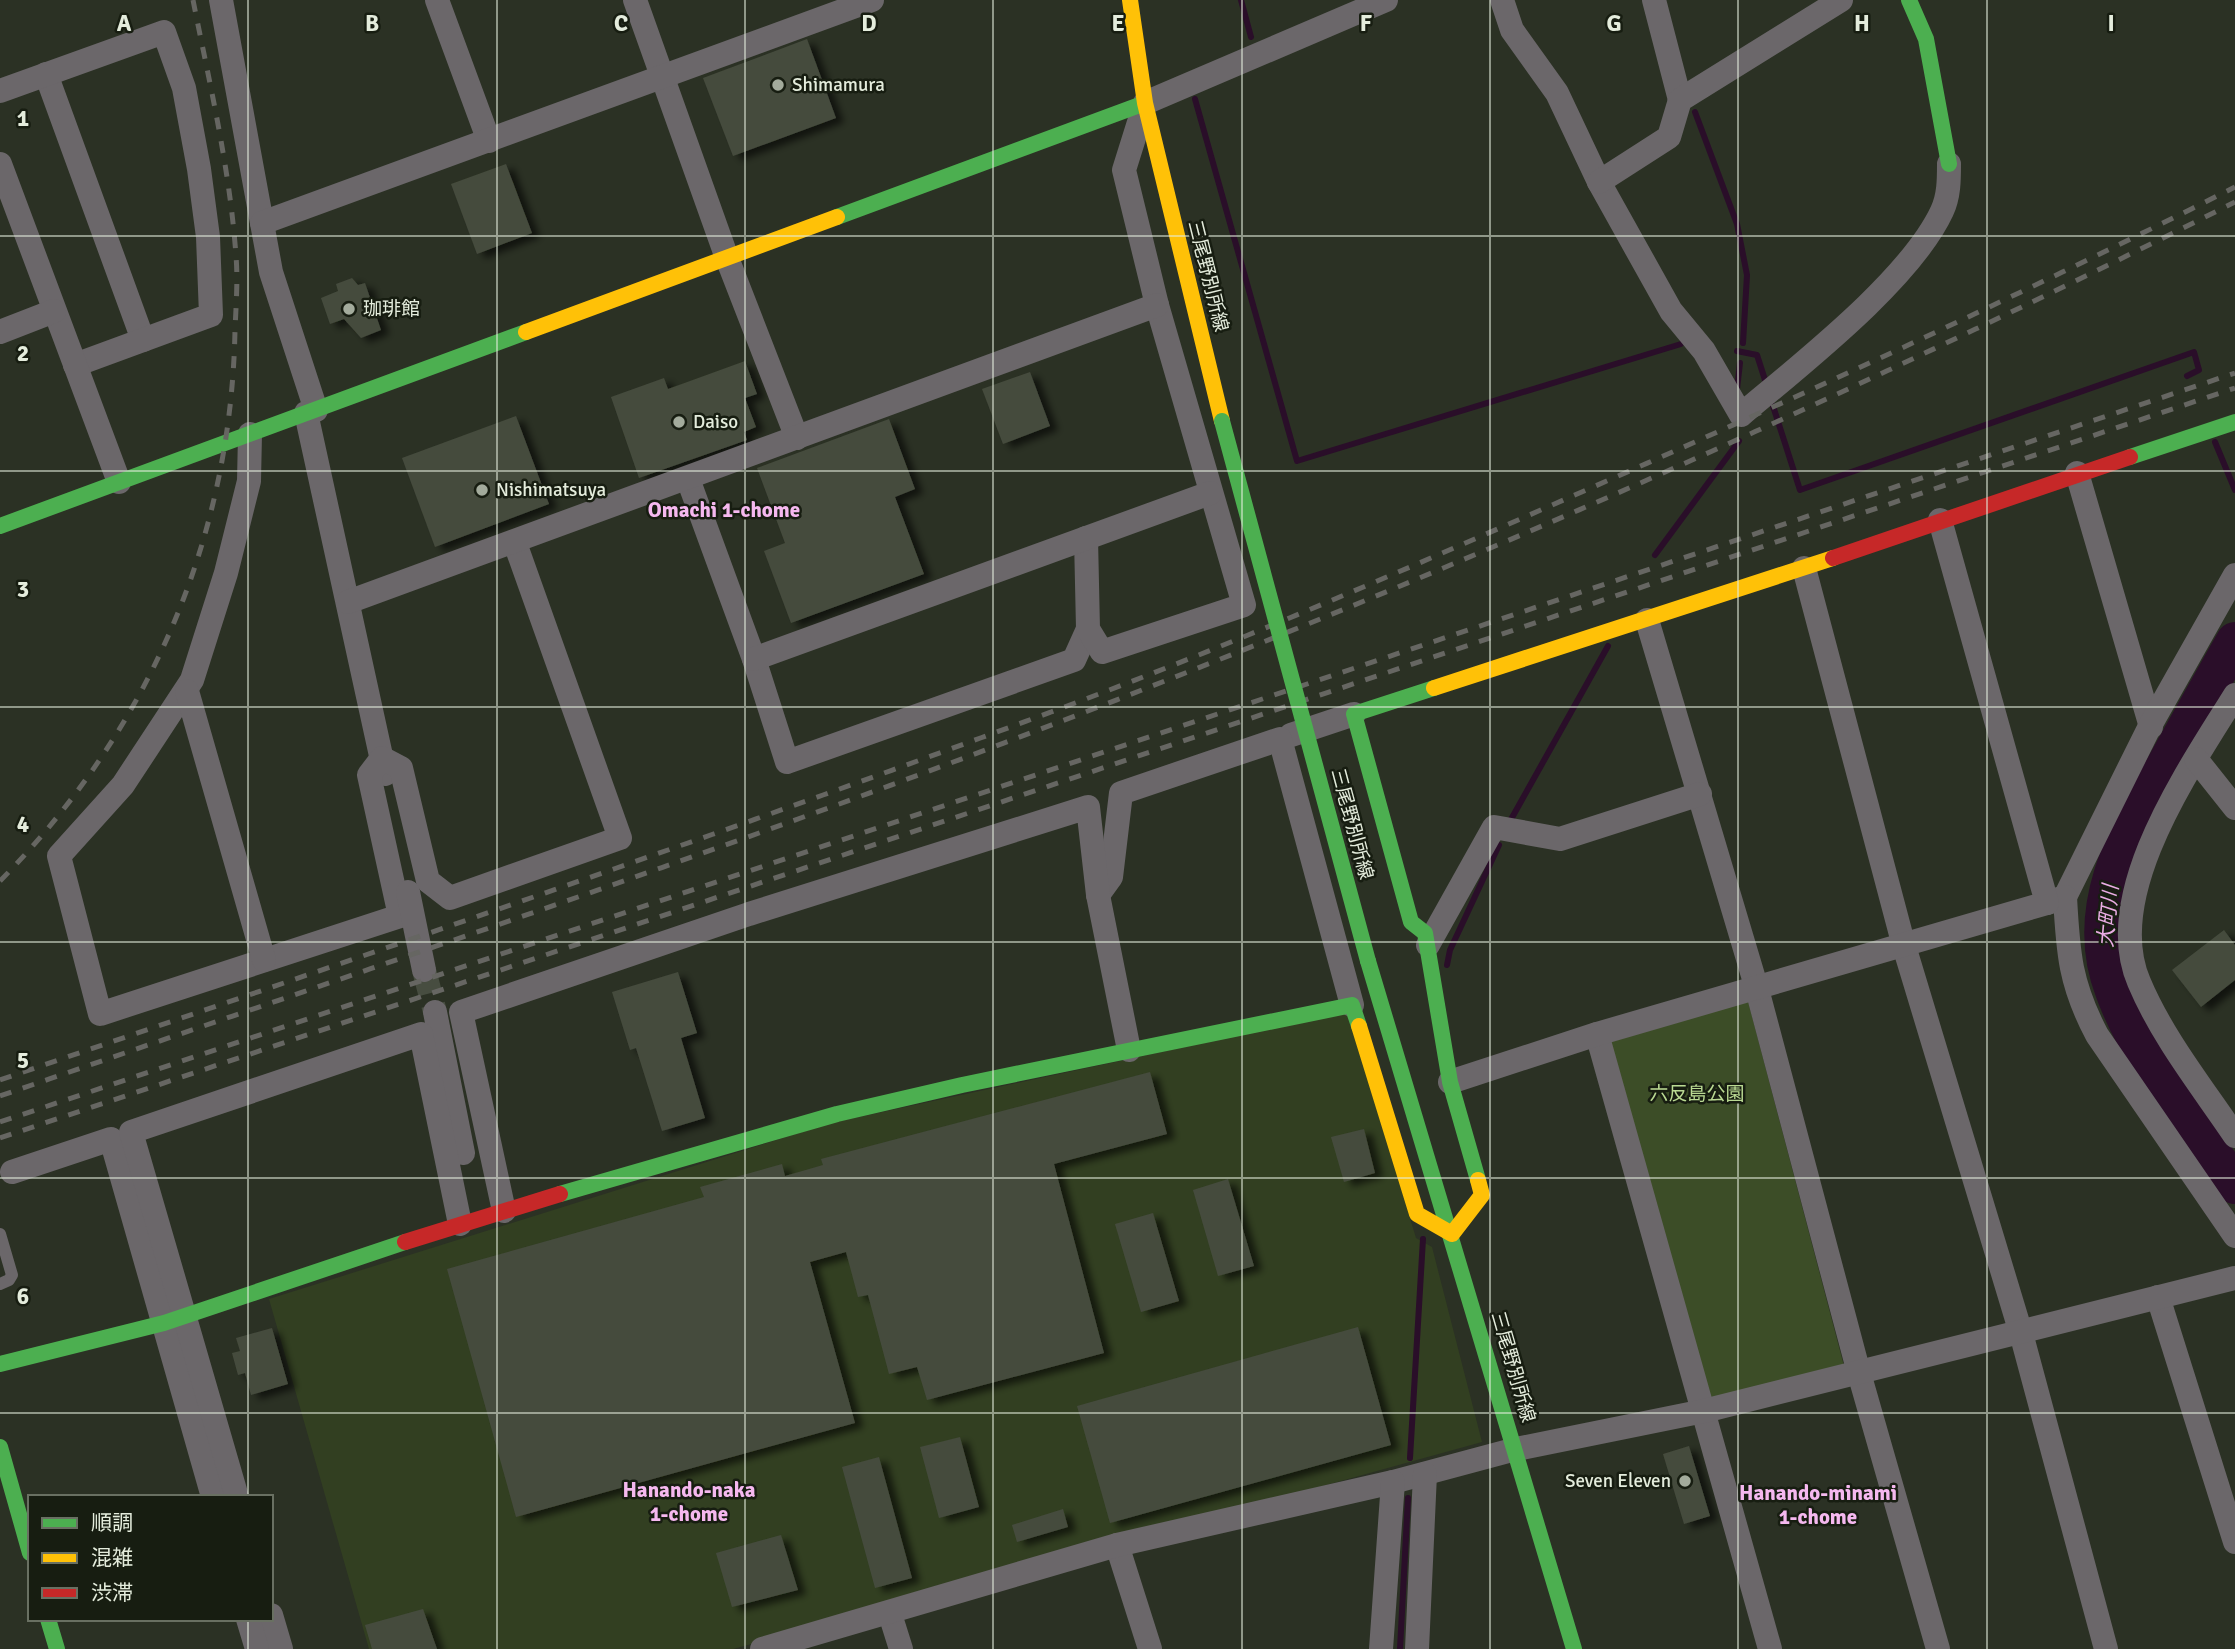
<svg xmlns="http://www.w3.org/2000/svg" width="2235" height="1649" font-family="Signika,'Noto Sans JP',sans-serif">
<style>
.built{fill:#323f21}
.green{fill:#3c4d27}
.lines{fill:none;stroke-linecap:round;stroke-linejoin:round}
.stream{stroke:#2a0e29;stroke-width:6}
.river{stroke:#2a0e29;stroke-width:38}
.building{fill:#454b3d;filter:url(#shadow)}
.street-tunnel{stroke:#474d40;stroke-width:24;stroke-dasharray:24 12;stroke-linecap:butt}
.lane{stroke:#6b676a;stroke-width:12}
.street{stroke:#6b676a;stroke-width:24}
.fast{stroke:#4caf50;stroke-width:16}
.slow{stroke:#ffc107;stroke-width:16}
.jam{stroke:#c62828;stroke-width:16}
.rail{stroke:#666662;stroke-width:5;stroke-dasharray:12 12;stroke-linecap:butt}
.fast-bridge{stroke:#4caf50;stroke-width:16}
.grid{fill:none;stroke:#e4ecdc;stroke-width:2;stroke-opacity:0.55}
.poi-dot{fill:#a3ab9c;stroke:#171d11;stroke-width:2.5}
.labels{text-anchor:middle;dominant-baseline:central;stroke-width:5;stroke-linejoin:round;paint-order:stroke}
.poi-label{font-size:19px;fill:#e4ecdc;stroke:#171d11;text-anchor:start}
.street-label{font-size:19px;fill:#e4ecdc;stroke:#171d11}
.park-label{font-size:19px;fill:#bada93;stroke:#171d11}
.neighbourhood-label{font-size:21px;font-weight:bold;fill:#f5b8ef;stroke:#171d11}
.water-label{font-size:21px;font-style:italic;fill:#e9ace3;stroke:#171d11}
.grid-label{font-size:23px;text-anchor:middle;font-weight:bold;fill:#e4ecdc;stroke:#171d11;stroke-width:5;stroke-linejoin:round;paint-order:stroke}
</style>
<defs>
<filter id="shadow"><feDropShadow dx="8" dy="4.5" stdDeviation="3.5" flood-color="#0009"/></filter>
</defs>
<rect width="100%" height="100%" fill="#2b3124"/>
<polygon class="built" points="1347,1012 1416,1238 1432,1247 1482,1442 733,1649 369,1649 269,1299 831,1123"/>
<polygon class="green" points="1748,1001 1844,1366 1708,1399 1607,1043"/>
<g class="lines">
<g class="stream">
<polyline points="1241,0 1251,37"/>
<polyline points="1195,99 1297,461 1681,344"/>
<polyline points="1695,112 1737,224 1747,275 1743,343"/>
<polyline points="1737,351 1757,355 1766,383"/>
<polyline points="1737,389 1740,363"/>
<polyline points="1773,406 1800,490 2194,352 2199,370 2187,376"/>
<polyline points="2215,442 2235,490"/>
<polyline points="1655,555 1739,441"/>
<polyline points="1509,823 1608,646"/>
<polyline points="1447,965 1450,950 1499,845"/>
<polyline points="1410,1458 1423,1239"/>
<polyline points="1400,1649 1408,1498"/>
</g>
<path class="river" d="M2235,641C2212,681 2190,721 2167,762C2127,833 2082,908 2114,991C2140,1062 2193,1124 2235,1185"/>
</g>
<g class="building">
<polygon points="807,39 836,118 733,156 703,78"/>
<polygon points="506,164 532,233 477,254 451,184"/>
<polygon points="352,278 358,285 365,283 381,330 361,338 344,319 330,324 321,298 338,291 336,284"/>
<polygon points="745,361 757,394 745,398 756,427 744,432 747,440 639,478 611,397 664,378 668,389"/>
<polygon points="1030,372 1050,426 1003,444 982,389"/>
<polygon points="516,416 549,504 435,547 402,458"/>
<polygon points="889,419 915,489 895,497 924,574 791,623 764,551 785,543 757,468"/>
<polygon points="2224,930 2235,945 2235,980 2201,1007 2172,970"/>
<polygon points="678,972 697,1033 681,1038 705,1118 662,1131 636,1048 630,1050 612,992"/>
<polygon points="1150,1072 1167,1134 1054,1164 1104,1353 927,1400 917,1367 889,1374 868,1295 858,1297 846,1252 810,1262 855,1423 516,1517 447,1269 704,1197 700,1187 782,1164 785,1176 823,1165 821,1159"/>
<polygon points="1364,1129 1375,1173 1344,1182 1331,1137"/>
<polygon points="1228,1179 1254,1266 1218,1276 1193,1190"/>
<polygon points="1153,1213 1179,1301 1141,1312 1115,1224"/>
<polygon points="1358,1327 1391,1445 1110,1523 1077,1406"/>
<polygon points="272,1328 288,1384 251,1395 245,1373 238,1375 232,1353 240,1351 236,1338"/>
<polygon points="960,1437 979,1507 939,1518 920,1447"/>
<polygon points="1689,1446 1710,1516 1684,1524 1663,1454"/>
<polygon points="879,1457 912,1578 875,1588 842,1467"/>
<polygon points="1063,1509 1068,1527 1017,1542 1012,1525"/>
<polygon points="781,1535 798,1590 732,1607 716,1553"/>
<polygon points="423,1609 437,1649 372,1649 365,1625"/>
</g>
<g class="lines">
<polyline class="street-tunnel" points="424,970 435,1012"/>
<polyline class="lane" points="0,1234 12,1275 9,1280 0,1284"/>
<g class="street">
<polyline points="221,0 271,272 316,410"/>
<polyline points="437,0 489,141"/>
<polyline points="635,0 727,258 797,438"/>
<path d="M1502,0L1512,30L1557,93L1599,182L1671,311L1704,351L1741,415C1800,365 1910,280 1942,211C1949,196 1949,180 1949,164"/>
<polyline points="1654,0 1680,100"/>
<polyline points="46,74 143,340"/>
<polyline points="0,91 164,32 184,88 199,169 208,237 211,315 75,365"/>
<polyline points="0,164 119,482"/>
<polyline points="1599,182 1669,137 1680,100 1841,0"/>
<polyline points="262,223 872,0"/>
<polyline points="0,332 54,311"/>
<polyline points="306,413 385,774"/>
<polyline points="250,434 249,481 226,573 192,680 123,785 59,856 100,1014 400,916 369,775 382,758 401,768 428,881 450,898 620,838 515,543"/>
<polyline points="2077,473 2151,727"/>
<polyline points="688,479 754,659 787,762 1074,660 1088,629"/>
<polyline points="1086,538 1088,629 1102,652 1244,605 1157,305 1124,170 1145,103 1386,0"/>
<polyline points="1804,568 1904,946 2021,1333 2106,1649"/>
<polyline points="348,602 1157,305"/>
<polyline points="1647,620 1757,989 1859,1373 1938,1649"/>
<polyline points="754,659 1210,493"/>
<polyline points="187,691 264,960"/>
<path d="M2235,695C2190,768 2101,894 2139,982C2162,1037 2202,1087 2235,1136"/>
<polyline points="1291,735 1354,714"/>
<polyline points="2196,759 2235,808"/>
<polyline points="408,892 424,970"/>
<polyline points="1098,895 1111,877 1121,793 1280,739 1352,1005"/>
<polyline points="2065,897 2152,722 2235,575"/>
<path d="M2047,903L2065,897C2068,953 2070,984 2097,1035L2235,1236"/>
<polyline points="1428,945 1494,827 1560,839 1700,794"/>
<polyline points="435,1012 463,1153"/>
<polyline points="1597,1034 1770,1649"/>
<polyline points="1450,1082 1597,1034 2047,903 1940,520"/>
<polyline points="12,1172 111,1139 213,1497"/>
<polyline points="504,1211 461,1012 749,914 1088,807 1098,895 1129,1050"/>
<polyline points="2158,1297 2235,1542"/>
<polyline points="237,1497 131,1132 421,1034 460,1224"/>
<polyline points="1117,1545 1150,1649"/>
<polyline points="890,1614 901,1649"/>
<polyline points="271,1615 281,1649"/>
<polyline points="248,1619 257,1649"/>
<polyline points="762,1649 1117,1545 1393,1482 1516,1449 1704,1411 2235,1278"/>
<polyline points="1381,1649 1393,1482"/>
<polyline points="1417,1649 1425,1474"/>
</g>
<g class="fast">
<polyline points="1909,0 1926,39 1949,164"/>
<polyline points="837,217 1145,103"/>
<polyline points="2130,457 2235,422"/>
<polyline points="0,526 526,332"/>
<polyline points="1434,688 1354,714 1411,922 1425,933 1450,1082 1478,1180"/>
<polyline points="1368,961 1574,1649"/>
<polyline points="560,1194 837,1114 962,1085 1352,1005 1359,1026"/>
<polyline points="0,1364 164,1323 405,1242"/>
<polyline points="0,1447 30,1553"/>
<polyline points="48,1619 57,1649"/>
</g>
<g class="slow">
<polyline points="1130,0 1145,103 1222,421"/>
<polyline points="526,332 837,217"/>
<polyline points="1434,688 1833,558"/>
<polyline points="1359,1026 1417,1214 1452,1234 1482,1195 1478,1180"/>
</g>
<g class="jam">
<polyline points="1833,558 2130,457"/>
<polyline points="405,1242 560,1194"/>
</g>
<g class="rail">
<path d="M0,881C148,731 231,541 235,330C236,306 238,280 236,256C230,170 210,85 193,0"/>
<path d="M0,1080C351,960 703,841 1051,712C1229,646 1403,571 1577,494C1799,397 2019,296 2235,187"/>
<path d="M0,1096C393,960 788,830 1175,677C1535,536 1889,376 2235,202"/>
<polyline points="0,1122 2235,373"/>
<polyline points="0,1138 2235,388"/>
</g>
<polyline class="fast-bridge" points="1222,421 1368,961"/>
</g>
<path class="grid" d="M248,0V1497M497,0V1649M745,0V1649M993,0V1649M1242,0V1649M1490,0V1649M1738,0V1649M1987,0V1649M0,236H2235M0,471H2235M0,707H2235M0,942H2235M0,1178H2235M0,1413H2235M248,1619V1649"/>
<g class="poi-dot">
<circle cx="778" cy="85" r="7"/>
<circle cx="349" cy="309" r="7"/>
<circle cx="679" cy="422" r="7"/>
<circle cx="482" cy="490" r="7"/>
<circle cx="1685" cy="1481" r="7"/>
</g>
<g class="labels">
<g class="poi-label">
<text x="792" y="85">Shimamura</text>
<text x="363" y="309">珈琲館</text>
<text x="693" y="422">Daiso</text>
<text x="496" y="490">Nishimatsuya</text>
<text x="1671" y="1481" text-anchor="end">Seven Eleven</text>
</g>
<g class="street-label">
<text transform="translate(1208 276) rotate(76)">三尾野別所線</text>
<text transform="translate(1352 824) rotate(75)">三尾野別所線</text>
<text transform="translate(1513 1367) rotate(74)">三尾野別所線</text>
</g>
<g class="park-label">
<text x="1697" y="1094">六反島公園</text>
</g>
<g class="neighbourhood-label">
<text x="724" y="510">Omachi 1-chome</text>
<text x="689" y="1490">Hanando-naka<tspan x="689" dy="24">1-chome</tspan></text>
<text x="1818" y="1493">Hanando-minami<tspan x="1818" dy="24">1-chome</tspan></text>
</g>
<g class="water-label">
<text transform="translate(2108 916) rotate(-85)">大町川</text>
</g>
</g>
<g class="grid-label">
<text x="124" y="31">A</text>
<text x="372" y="31">B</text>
<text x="621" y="31">C</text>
<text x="869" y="31">D</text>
<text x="1118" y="31">E</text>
<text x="1366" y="31">F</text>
<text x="1614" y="31">G</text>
<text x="1862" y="31">H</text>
<text x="2111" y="31">I</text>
<text x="23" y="126">1</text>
<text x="23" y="361">2</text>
<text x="23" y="597">3</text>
<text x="23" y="832">4</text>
<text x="23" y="1068">5</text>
<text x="23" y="1304">6</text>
</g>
<rect x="28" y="1495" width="245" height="126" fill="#171d11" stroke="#697062" stroke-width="2"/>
<rect x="42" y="1518" width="35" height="10" fill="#4caf50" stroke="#697062" stroke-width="2"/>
<text x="91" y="1530" font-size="21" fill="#e4ecdc">順調</text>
<rect x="42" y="1553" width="35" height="10" fill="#ffc107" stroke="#697062" stroke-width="2"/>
<text x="91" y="1565" font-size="21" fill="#e4ecdc">混雑</text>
<rect x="42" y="1588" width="35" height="10" fill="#c62828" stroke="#697062" stroke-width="2"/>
<text x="91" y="1600" font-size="21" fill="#e4ecdc">渋滞</text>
</svg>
